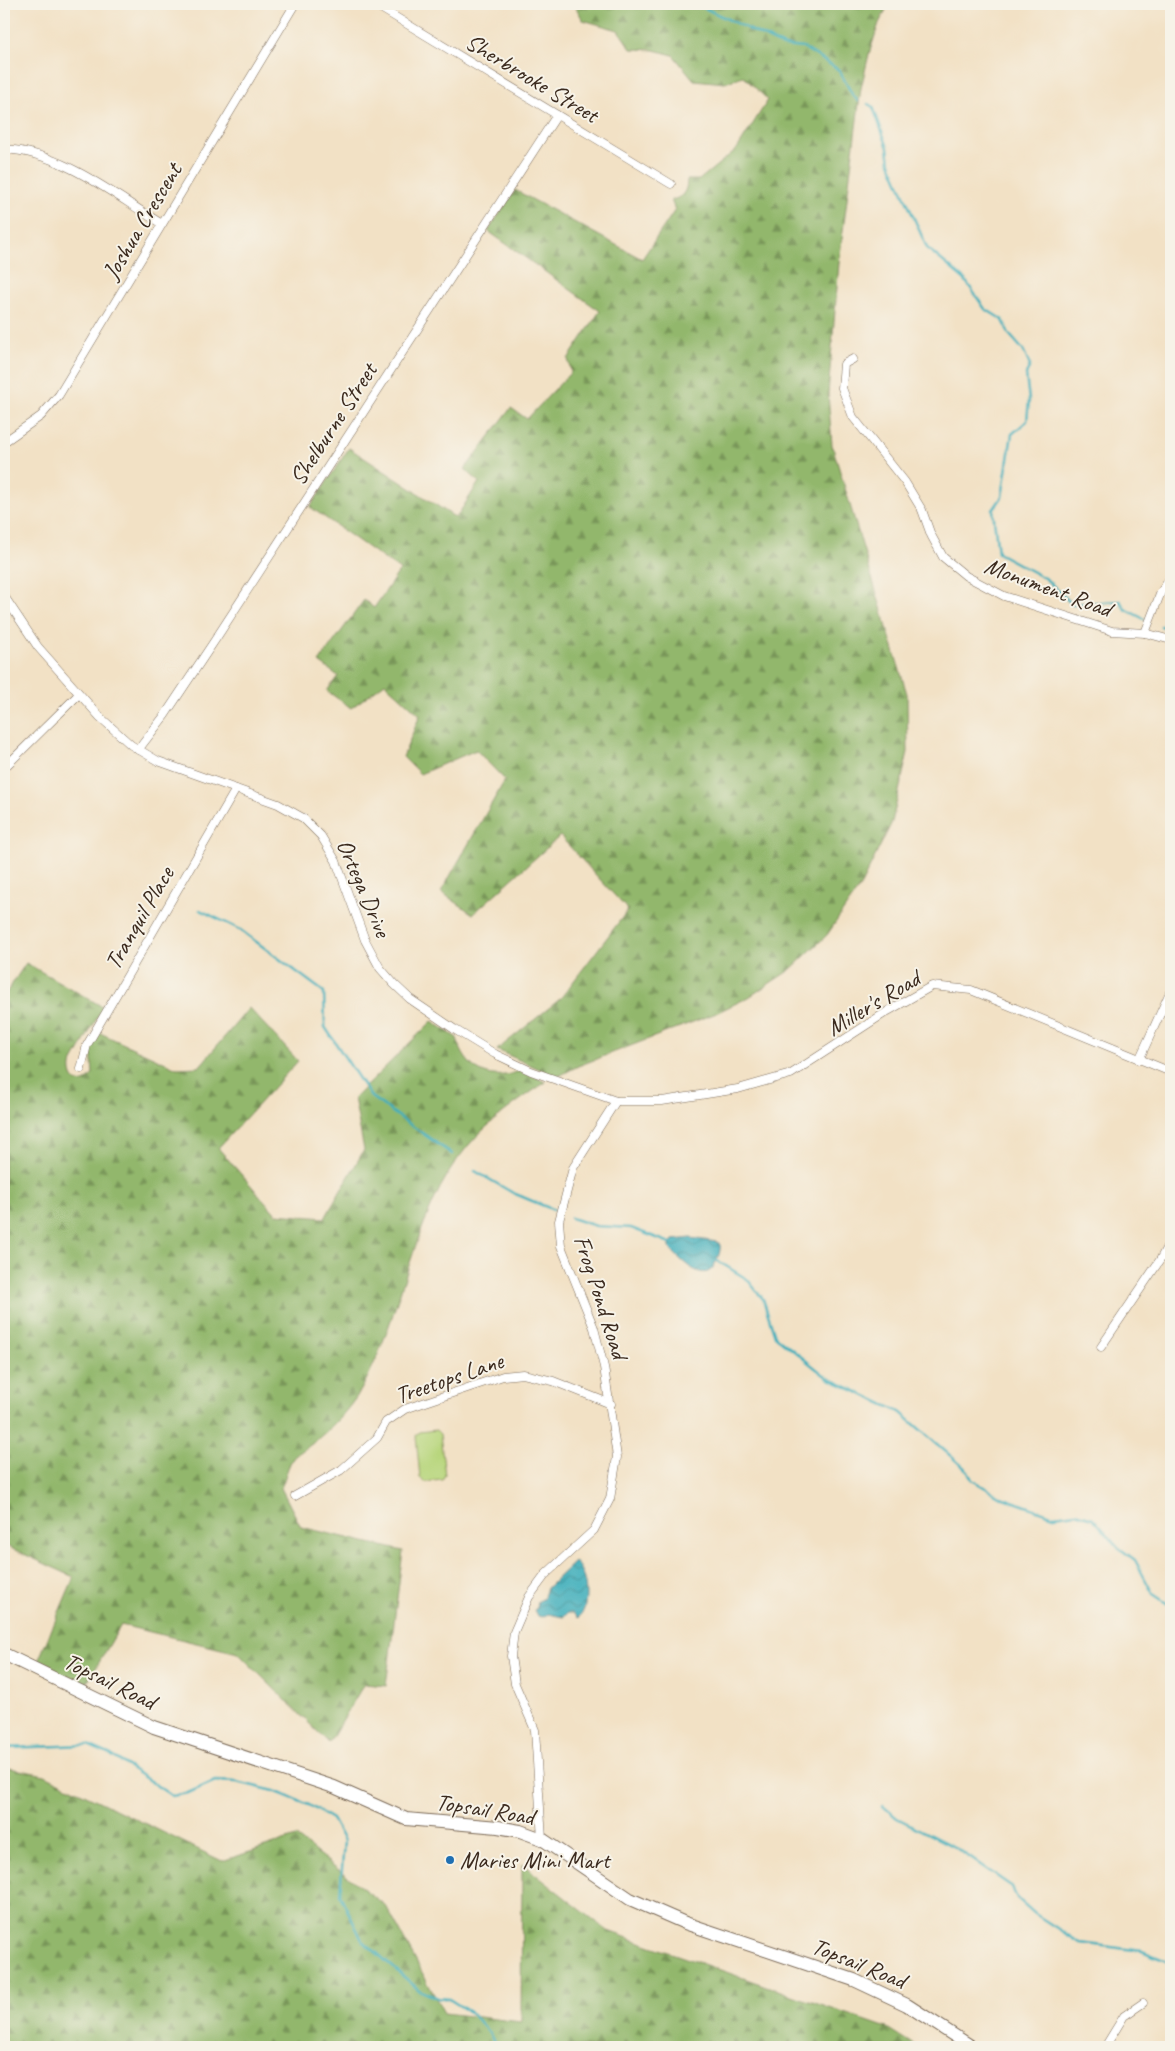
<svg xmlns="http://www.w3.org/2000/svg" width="1175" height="2051" font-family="Caveat,sans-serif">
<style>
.forest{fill:url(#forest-firs);stroke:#667045}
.garden{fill:#b8d67d;stroke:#7a804e}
.water{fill:url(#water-waves);stroke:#3e6c6d}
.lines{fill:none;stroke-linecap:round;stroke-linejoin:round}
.stream{stroke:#40afbc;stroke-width:2.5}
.minor-casing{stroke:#7b6a58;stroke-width:9}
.primary-casing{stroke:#7b6a58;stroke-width:14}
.minor{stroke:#fff;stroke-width:8}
.primary{stroke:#fff;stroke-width:12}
.poi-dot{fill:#1f6fb2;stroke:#f7f3e8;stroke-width:2}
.labels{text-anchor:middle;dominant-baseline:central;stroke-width:4;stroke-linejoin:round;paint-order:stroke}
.street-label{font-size:24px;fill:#3b2a1e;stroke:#f7f3e8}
.poi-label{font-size:24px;fill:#3b2a1e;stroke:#f7f3e8;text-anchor:start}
</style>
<defs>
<pattern id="forest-firs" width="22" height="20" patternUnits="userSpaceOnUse" patternTransform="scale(1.25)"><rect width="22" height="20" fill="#92b76c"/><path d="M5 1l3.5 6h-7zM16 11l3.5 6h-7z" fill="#789558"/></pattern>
<pattern id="water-waves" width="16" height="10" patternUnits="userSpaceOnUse" patternTransform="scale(1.25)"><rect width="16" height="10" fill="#40afbc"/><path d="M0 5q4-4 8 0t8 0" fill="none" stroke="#378f98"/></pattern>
</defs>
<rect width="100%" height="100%" fill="#f7f3e8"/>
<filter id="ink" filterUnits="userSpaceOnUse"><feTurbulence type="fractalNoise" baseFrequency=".02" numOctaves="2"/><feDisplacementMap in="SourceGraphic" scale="10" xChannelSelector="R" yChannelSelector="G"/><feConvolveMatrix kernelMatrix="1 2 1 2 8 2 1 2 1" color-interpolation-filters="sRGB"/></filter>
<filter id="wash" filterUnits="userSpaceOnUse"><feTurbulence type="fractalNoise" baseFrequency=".0096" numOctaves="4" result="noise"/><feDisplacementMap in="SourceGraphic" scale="20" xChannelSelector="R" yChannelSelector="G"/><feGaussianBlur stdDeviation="1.12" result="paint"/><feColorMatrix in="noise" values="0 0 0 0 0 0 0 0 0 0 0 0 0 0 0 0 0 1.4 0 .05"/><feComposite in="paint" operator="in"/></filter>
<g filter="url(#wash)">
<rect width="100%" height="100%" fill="#f2e1c5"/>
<g class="forest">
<path d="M574,4H700V8L747,4H783L784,9L800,4H889L879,23L869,54L861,88L839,263L828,394L832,445L907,694L908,752L892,822L861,885L827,935L790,970L749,997L714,1014L578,1066L557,1077L497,1050L560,999L628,910L560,836L473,914L441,892L505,780L476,750L420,774L403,757L420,715L385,683L351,708L327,691L338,676L319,662L364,600L374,608L400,570L310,507L349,448L456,518L479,482L465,469L511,408L527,419L571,372L568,359L600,311L488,231L515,190L642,259L675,210L671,200C682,198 687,192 687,180H699L737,149L768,100L743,76L725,83L694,80L673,55L654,50L631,49L618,30L583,20Z"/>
<path d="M26,963L103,1007L71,1065C69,1083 82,1089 93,1074L91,1050L100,1033L177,1068L199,1067L249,1008L298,1061L218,1148L276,1214L325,1218L364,1150L354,1098L432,1021L457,1038C463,1062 479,1078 505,1075C510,1075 515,1071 520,1072C529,1073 539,1079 546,1082C518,1101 490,1120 467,1147C412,1213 403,1315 361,1390C349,1410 331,1428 313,1443C307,1448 299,1452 294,1457C288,1464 285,1479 281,1488L301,1527L403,1551L386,1686L364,1684L329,1743L238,1653L121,1625L83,1690L36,1666L74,1577L4,1545V996Z"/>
<polygon points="4,1767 45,1775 222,1861 296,1837 386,1906 444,2013 521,2022 522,1864 608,1931 887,2028 917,2047 4,2047"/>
</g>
<polygon class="garden" points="436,1430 440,1434 445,1475 442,1480 425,1482 420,1478 416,1436 419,1432"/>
<g class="water">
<path d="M691,1238L717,1242L720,1244C721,1252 718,1257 715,1264C705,1287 679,1258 670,1249V1243L673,1240Z"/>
<path d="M574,1562C587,1570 591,1609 578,1618L573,1613H568L563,1617L548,1614L542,1617L537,1616L534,1610L537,1608L538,1601L543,1599L547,1588Z"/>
</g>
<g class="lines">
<g class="stream">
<polyline points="696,4 784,46 804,48 839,70 852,94 858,101"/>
<polyline points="868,104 873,107 888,148 890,163 927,248 965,280 985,309 1003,320 1009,334 1023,350 1030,365 1026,375 1029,400 1027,421 1012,434 1002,497 993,510 998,553 1046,579 1072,604 1120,601 1125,609 1146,620"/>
<polyline points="1161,626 1171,629"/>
<polyline points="200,910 239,929 324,992 325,1027 371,1097 452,1154"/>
<polyline points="475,1171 513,1193 554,1210"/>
<polyline points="571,1218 596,1226 631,1228 670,1243"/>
<polyline points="716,1260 747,1279 763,1299 775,1336 828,1378 900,1412 968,1471 972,1480 1001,1497 1054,1516 1076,1513 1093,1518 1119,1548 1135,1560 1153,1594 1171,1606"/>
<polyline points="4,1748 88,1745 111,1755 172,1796 188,1793 215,1781 237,1782 274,1791 309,1805 332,1819 344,1841 340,1895 362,1940 419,1990 438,1998 449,1999 471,2013 490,2034 496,2047"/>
<polyline points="883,1806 897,1818 956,1848 1011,1886 1017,1898 1035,1914 1080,1943 1142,1951 1171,1963"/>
</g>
</g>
</g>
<g filter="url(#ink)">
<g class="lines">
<defs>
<g id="minor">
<polyline points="374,4 671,184"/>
<path d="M4,149C62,152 114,195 162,224"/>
<polyline points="853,359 844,364 842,388 853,417 905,482 922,510 931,535 943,557 966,576 1004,596 1112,631 1145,633 1171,640"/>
<polyline points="4,442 41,416 59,395 295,4"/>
<polyline points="4,596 38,647 100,717 131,745 158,761 278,804 303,818 321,836 336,861 365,940 380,968 394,984 410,999 454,1029 495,1054 531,1071 616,1101 662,1101 738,1089 791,1074 888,1011 932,986 971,990 1171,1072"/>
<polyline points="1145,633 1161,592 1171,577"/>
<polyline points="138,750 165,715 215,640 557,115"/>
<polyline points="4,768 79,694"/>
<polyline points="1139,1060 1171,990"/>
<polyline points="81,1069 87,1045 236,789"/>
<polyline points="1101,1347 1160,1260 1171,1239"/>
<polyline points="295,1496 341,1470 377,1438 386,1422 405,1409 503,1376 523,1374 553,1381 611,1404"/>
<polyline points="542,1839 535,1730 515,1684 511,1656 514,1632 529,1597 546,1574 594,1530 610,1499 617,1457 604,1367 594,1328 561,1246 559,1221 573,1168 616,1101"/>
<polyline points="1105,2047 1124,2016 1143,2003"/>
</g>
<polyline id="primary" points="4,1654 154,1727 334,1787 406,1819 498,1827 520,1831 542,1839 630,1899 685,1923 854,1980 907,2005 972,2047"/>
</defs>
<use href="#minor" class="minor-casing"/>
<use href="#primary" class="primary-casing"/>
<use href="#minor" class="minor"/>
<use href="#primary" class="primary"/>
</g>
</g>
<circle class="poi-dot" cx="450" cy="1860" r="5"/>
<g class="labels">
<g class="street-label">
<text transform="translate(532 78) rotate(31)">Sherbrooke Street</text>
<text transform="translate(142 221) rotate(-59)">Joshua Crescent</text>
<text transform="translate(333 424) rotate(-57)">Shelburne Street</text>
<text transform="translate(1048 587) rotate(20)">Monument Road</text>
<text transform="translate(364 888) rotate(67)">Ortega Drive</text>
<text transform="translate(139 918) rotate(-60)">Tranquil Place</text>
<text transform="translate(873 1003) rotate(-31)">Miller's Road</text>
<text transform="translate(601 1297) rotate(72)">Frog Pond Road</text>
<text transform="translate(449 1378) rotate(-19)">Treetops Lane</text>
<text transform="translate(110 1681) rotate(26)">Topsail Road</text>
<text transform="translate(485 1809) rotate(9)">Topsail Road</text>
<text transform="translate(859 1963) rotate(22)">Topsail Road</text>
</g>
<g class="poi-label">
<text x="460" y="1860">Maries Mini Mart</text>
</g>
</g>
<rect width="1175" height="2051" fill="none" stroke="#f7f3e8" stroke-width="20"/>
</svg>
